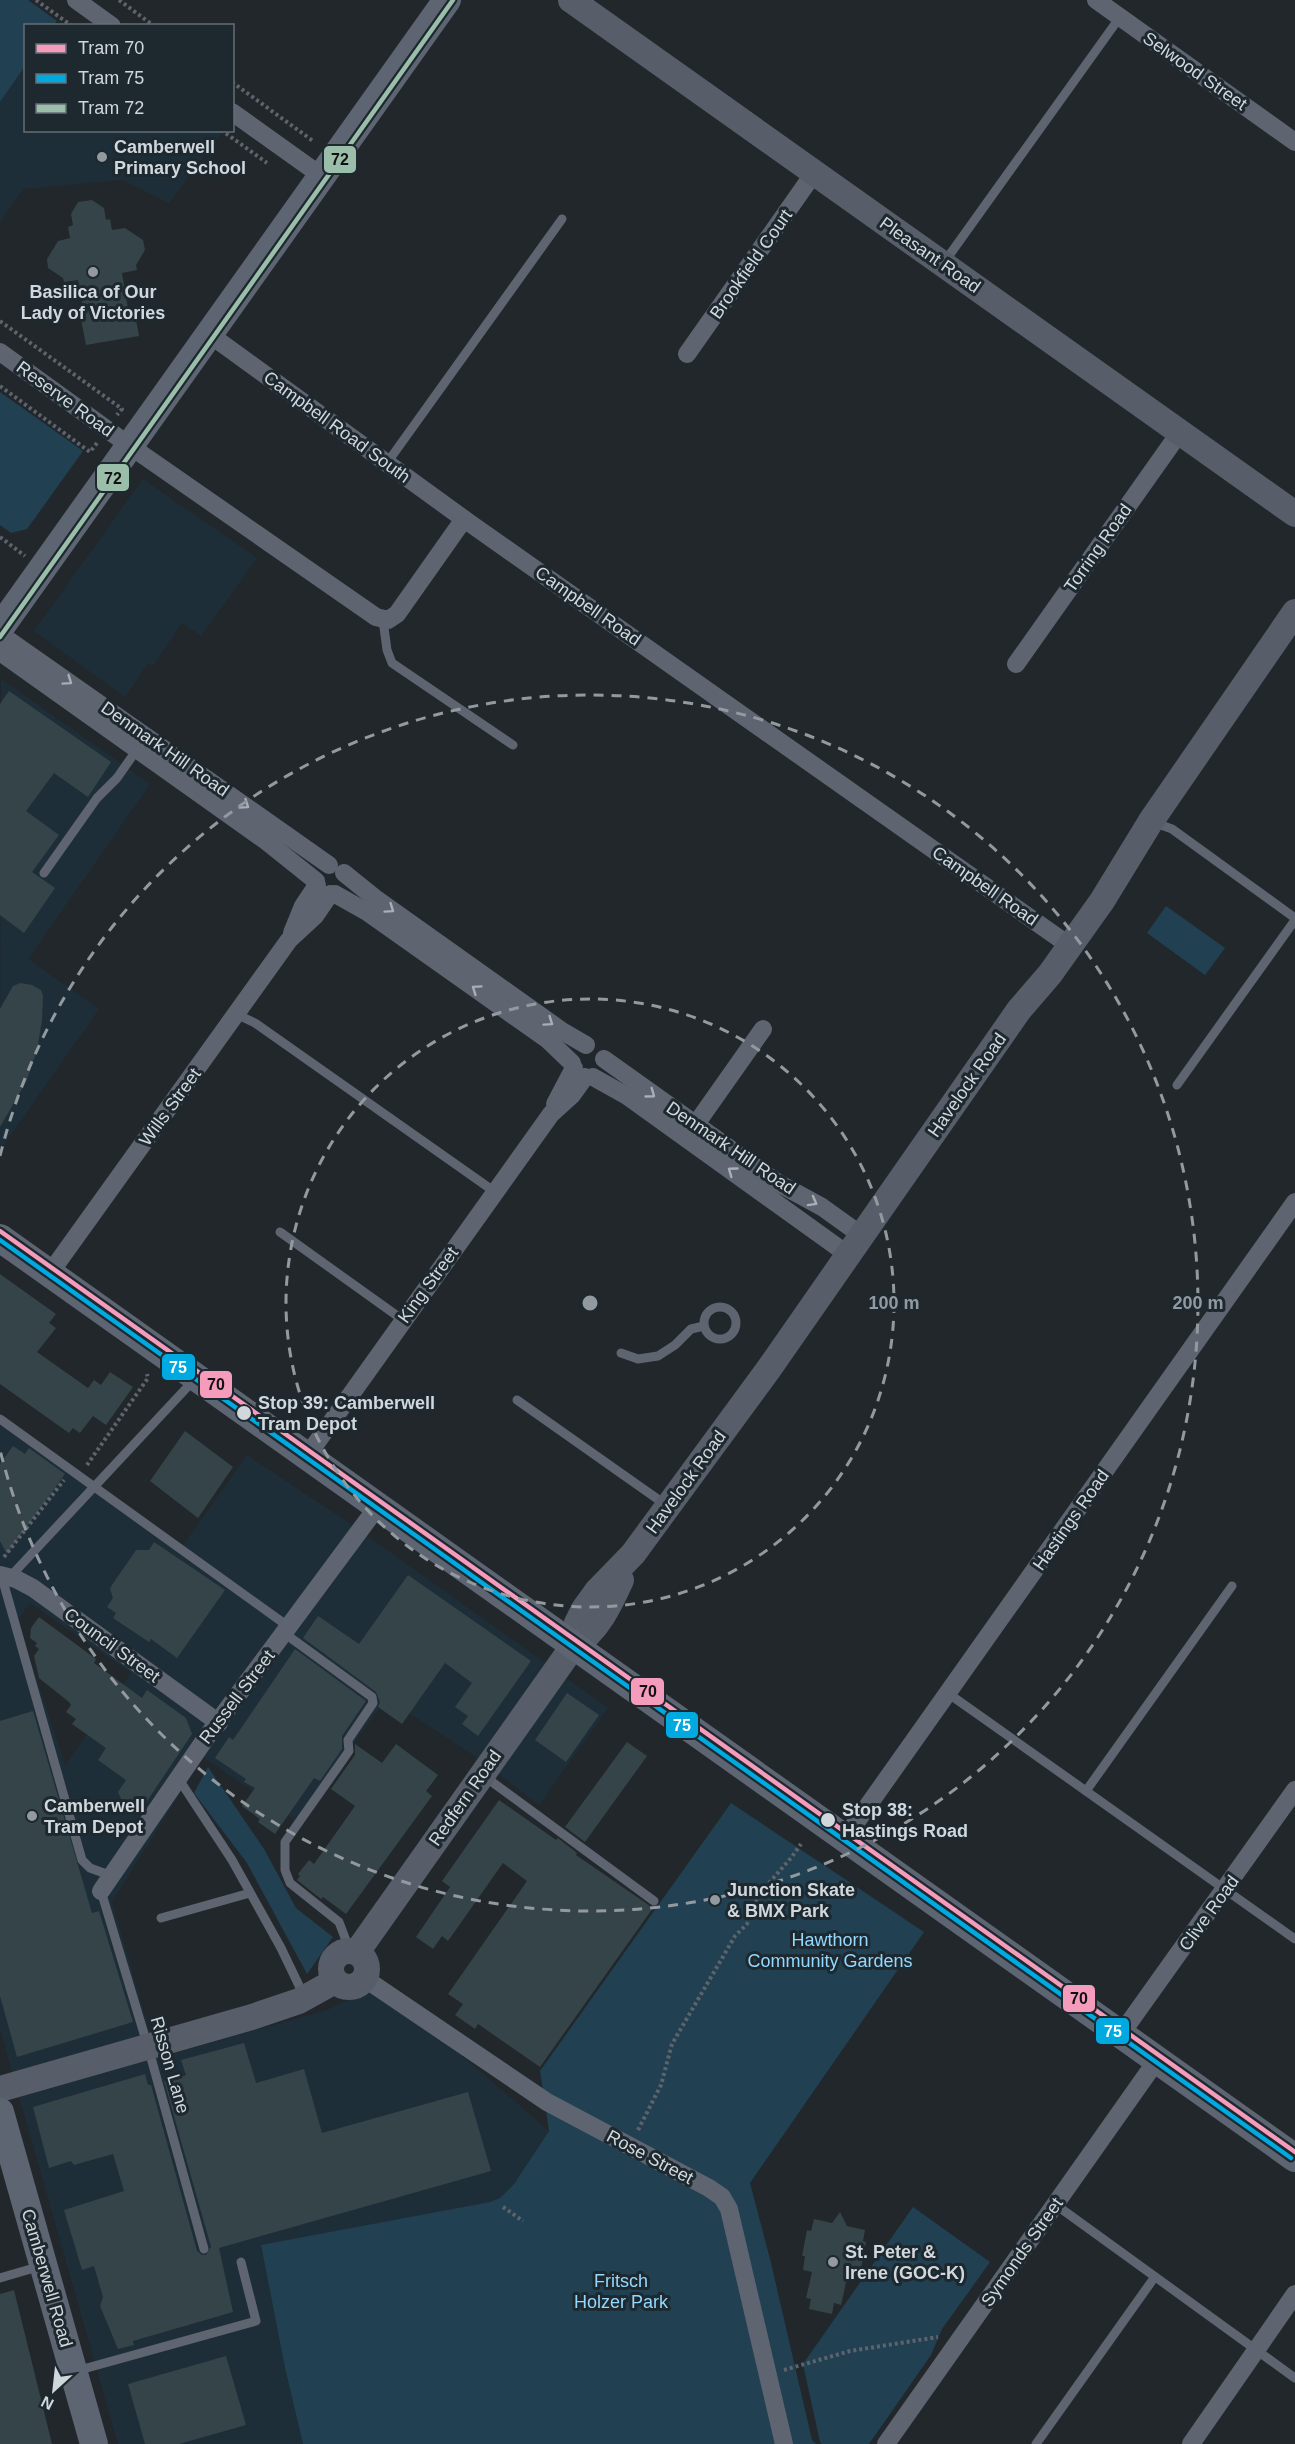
<svg xmlns="http://www.w3.org/2000/svg" width="1295" height="2444" font-family="Arial,sans-serif">
<style>
.built{fill:#1e2e38;fill-rule:evenodd}
.green{fill:#214152}
.building{fill:#354448}
.lines{fill:none;stroke-linecap:round;stroke-linejoin:round}
.path{stroke:#5e636c;stroke-width:4;stroke-dasharray:3 3;stroke-linecap:butt}
.lane{stroke:#5e6470;stroke-width:9}
.street{stroke:#5e6470;stroke-width:18}
.secondary{stroke:#575d69;stroke-width:26}
.primary{stroke:#5d6572;stroke-width:28}
.tram-1-casing{stroke:#1d282f;stroke-width:9}
.tram-2-casing{stroke:#1d282f;stroke-width:9}
.tram-3-casing{stroke:#1d282f;stroke-width:9}
.tram-1{stroke:#f59bbb;stroke-width:4.5}
.tram-2{stroke:#00a9e0;stroke-width:4.5}
.tram-3{stroke:#9abeaa;stroke-width:4.5}
.oneway{stroke:#a9afb7}
.ring{fill:none;stroke:#939a9f;stroke-width:3;stroke-dasharray:10 8}
.poi-dot{fill:#939a9f;stroke:#1d282f;stroke-width:2}
.stop-dot{fill:#d1d8dd;stroke:#1d282f;stroke-width:2}
.labels{text-anchor:middle;dominant-baseline:central;stroke-width:6;stroke-linejoin:round;paint-order:stroke}
.street-label{font-size:18px;fill:#d1d8dd;stroke:#1d282f}
.poi-label{font-size:18px;font-weight:bold;fill:#d1d8dd;stroke:#1d282f;text-anchor:start}
.stop-label{font-size:18px;font-weight:bold;fill:#d1d8dd;stroke:#1d282f;text-anchor:start}
.park-label{font-size:18px;fill:#93d8fe;stroke:#1d282f}
.centre{fill:#939a9f;stroke:#1d282f;stroke-width:3}
.ring-label{font-size:18px;text-anchor:middle;font-weight:bold;fill:#939a9f;stroke:#1d282f;stroke-width:6;stroke-linejoin:round;paint-order:stroke}
.line-badge{stroke:#1d282f;stroke-width:2}
.badge-label{font-size:16px;text-anchor:middle;font-weight:bold;fill:#fff}
.pale-badge-label{font-size:16px;text-anchor:middle;font-weight:bold;fill:#111}
</style>
<rect width="100%" height="100%" fill="#21272b"/>
<g class="built">
<polygon points="25,66 26,130 215,130 221,134 169,203 123,180 23,189 0,222 0,102"/>
<polygon points="143,479 257,558 201,636 182,623 153,666 148,663 125,697 34,631"/>
<polygon points="1,679 150,784 28,959 99,1009 0,1150"/>
<path d="M0,1421L78,1469L104,1497L179,1551L247,1455L349,1523L608,1708L539,1805L479,1759L386,1698L298,1822L203,1757L112,1902L157,2058L327,2010L380,1985L549,2131L514,2184L500,2198L490,2202L261,2246L285,2368L303,2444H118L0,2029ZM30,1603L131,1673L65,1765L17,1621Z"/>
</g>
<g class="green">
<polygon points="0,0 28,0 57,21 54,25 26,26 25,66 0,102"/>
<polygon points="0,392 83,451 27,529 11,533 0,525"/>
<polygon points="1166,906 1225,948 1205,975 1147,933"/>
<polygon points="208,1767 264,1849 296,1908 333,1937 307,1974 247,1863 194,1793"/>
<polygon points="731,1803 924,1932 750,2183 771,2263 812,2440 816,2444 303,2444 285,2368 261,2245 490,2202 500,2198 514,2184 549,2131 540,2071"/>
<polygon points="913,2207 990,2262 942,2329 931,2355 869,2444 822,2444 820,2442 803,2364"/>
</g>
<g class="building">
<polygon points="92,200 104,208 106,220 110,219 112,230 125,228 143,240 145,250 136,265 137,270 122,273 128,309 134,309 139,336 86,345 81,319 85,319 78,280 64,282 63,278 48,268 47,259 58,241 70,238 68,227 73,225 71,214 78,202"/>
<polygon points="9,691 111,762 88,797 54,773 26,811 59,835 32,872 55,888 24,933 0,915 0,704"/>
<polygon points="20,983 32,985 41,990 43,996 42,1020 37,1050 26,1082 0,1127 0,1009 13,986"/>
<polygon points="0,1274 56,1314 49,1323 56,1328 37,1352 88,1388 94,1380 101,1385 110,1372 133,1387 106,1425 93,1416 80,1433 73,1428 69,1433 0,1384"/>
<polygon points="185,1431 233,1467 198,1518 150,1481"/>
<polygon points="13,1446 25,1454 29,1448 65,1474 7,1554 0,1541 0,1464"/>
<polygon points="154,1542 225,1590 177,1658 151,1639 149,1642 113,1618 116,1613 107,1607 113,1598 110,1589 112,1585 136,1550 149,1550"/>
<polygon points="408,1575 531,1661 478,1736 462,1724 468,1716 455,1707 472,1683 445,1663 402,1724 378,1707 380,1702 376,1692 303,1638 318,1616 359,1644"/>
<polygon points="39,1617 96,1659 94,1663 142,1698 147,1690 186,1718 192,1734 139,1813 122,1801 118,1792 126,1780 98,1760 106,1748 72,1724 76,1719 66,1712 71,1705 69,1702 39,1678 34,1656 39,1649 35,1646 37,1643 30,1638 31,1628"/>
<polygon points="295,1649 366,1701 342,1736 342,1749 320,1781 314,1778 275,1834 258,1822 260,1819 242,1806 255,1788 244,1782 246,1779 215,1758 229,1737 233,1740"/>
<polygon points="567,1693 599,1715 566,1762 535,1740"/>
<polygon points="33,1711 92,1913 99,1911 133,2022 17,2057 0,1996 0,1721"/>
<polygon points="627,1742 647,1756 585,1842 565,1827"/>
<polygon points="355,1744 382,1763 396,1744 438,1775 426,1791 432,1796 346,1914 323,1897 321,1899 297,1880 300,1876 298,1874 309,1860 314,1864 355,1806 331,1789 355,1755"/>
<polygon points="499,1800 556,1840 558,1838 577,1853 576,1855 653,1908 540,2067 478,2024 475,2029 455,2015 463,2004 448,1994 527,1881 503,1863 448,1941 442,1936 433,1949 416,1937 450,1887 442,1881"/>
<polygon points="244,2043 256,2083 304,2069 322,2133 468,2092 491,2171 219,2248 233,2312 133,2341 134,2345 118,2349 100,2306 103,2297 94,2266 82,2270 64,2210 124,2191 113,2154 74,2165 71,2161 49,2168 33,2107 145,2074 148,2085 151,2085 197,2251 202,2255 206,2255 211,2247 164,2081 186,2075 181,2060"/>
<polygon points="840,2212 847,2226 865,2230 863,2241 866,2242 861,2268 858,2268 855,2280 847,2278 841,2305 834,2303 832,2314 809,2309 811,2299 806,2298 812,2272 803,2270 805,2256 802,2256 807,2230 811,2231 814,2219 832,2223"/>
<polygon points="14,2290 52,2444 0,2444 0,2294"/>
<polygon points="226,2356 246,2425 179,2444 145,2444 128,2384"/>
</g>
<g class="lines">
<g class="path">
<polyline points="36,0 72,26"/>
<polyline points="119,0 154,26"/>
<polyline points="232,82 313,141"/>
<polyline points="221,130 267,163"/>
<polyline points="0,321 122,409 117,415"/>
<polyline points="0,386 90,452 97,443"/>
<polyline points="0,537 25,556"/>
<polyline points="87,1465 148,1378 147,1374"/>
<polyline points="4,1557 64,1480"/>
<polyline points="638,2130 661,2085 672,2044 735,1936 747,1924 760,1893 791,1858 801,1844"/>
<polyline points="503,2207 523,2221"/>
<polyline points="784,2370 850,2351 938,2337"/>
</g>
<g class="lane">
<polyline points="943,264 1120,17"/>
<polyline points="387,463 562,219"/>
<polyline points="383,620 387,650 392,663 513,745"/>
<polyline points="1153,822 1172,829 1295,918"/>
<polyline points="44,873 97,798 117,778 138,748"/>
<polyline points="236,1014 255,1023 495,1192"/>
<polyline points="1177,1085 1295,920"/>
<polyline points="280,1232 403,1320"/>
<circle cx="720" cy="1323" r="16"/>
<polyline points="621,1353 638,1359 658,1356 675,1345 691,1329 704,1326"/>
<polyline points="517,1400 666,1505"/>
<polyline points="0,1419 289,1627"/>
<polyline points="1,1574 82,1860 90,1868 112,1876"/>
<polyline points="8,1579 193,1381"/>
<polyline points="284,1633 372,1697 373,1703 348,1740 349,1751 285,1842 285,1870 290,1883 339,1922 350,1951"/>
<polyline points="949,1694 1295,1939"/>
<polyline points="484,1776 654,1901"/>
<polyline points="178,1778 232,1860 281,1948 304,1996"/>
<polyline points="1086,1791 1232,1586"/>
<polyline points="101,1891 148,2047 204,2249"/>
<polyline points="161,1918 250,1893"/>
<polyline points="1056,2205 1295,2378"/>
<polyline points="0,2278 41,2266"/>
<polyline points="76,2371 256,2321 241,2262"/>
<polyline points="1036,2444 1154,2278"/>
</g>
<g class="street">
<polyline points="76,0 112,26"/>
<polyline points="1096,0 1295,142"/>
<polyline points="232,112 323,177"/>
<polyline points="209,334 464,519"/>
<polyline points="0,352 130,446 376,617 388,620 397,614 464,519 1070,946"/>
<polyline points="687,354 814,173"/>
<polyline points="0,634 329,865"/>
<polyline points="0,652 266,841 316,881"/>
<polyline points="1016,664 1180,432"/>
<polyline points="344,873 375,898 562,1031 586,1045"/>
<polyline points="335,894 367,912 548,1040 572,1063"/>
<polyline points="292,933 303,906 317,885"/>
<polyline points="604,1059 778,1183 822,1207 861,1235"/>
<polyline points="593,1077 627,1096 847,1254"/>
<polyline points="555,1104 574,1068"/>
<polyline points="689,1134 763,1029"/>
<polyline points="50,1273 289,940 315,916 330,894"/>
<polyline points="307,1456 551,1114 572,1095 585,1077"/>
<polyline points="0,1575 16,1579 33,1588 219,1723"/>
<polyline points="845,1838 1295,1202"/>
<polyline points="101,1891 208,1735 378,1506"/>
<polyline points="364,1978 547,2102 709,2188 722,2197 729,2209 784,2444"/>
<polyline points="1121,2034 1295,1790"/>
<polyline points="886,2444 1157,2060"/>
<polyline points="1191,2444 1295,2294"/>
</g>
<g class="secondary">
<polyline points="571,0 1295,514"/>
<polyline points="574,1645 577,1623 584,1609 597,1591 633,1554 768,1370 1019,1010 1050,974 1102,901 1151,821 1295,612"/>
<circle cx="349" cy="1969" r="18"/>
<path d="M357,1952L574,1645C597,1633 611,1602 621,1580"/>
<polyline points="0,2089 252,2017 299,2001 335,1981"/>
</g>
<g class="primary">
<polyline points="0,628 447,0"/>
<polyline points="0,1238 1295,2158"/>
<polyline points="0,2112 94,2444"/>
</g>
<defs>
<polyline id="tram-1" points="0,1231 1295,2152"/>
<polyline id="tram-2" points="0,1240 1291,2158"/>
<polyline id="tram-3" points="0,637 453,0"/>
</defs>
<use href="#tram-1" class="tram-1-casing"/>
<use href="#tram-2" class="tram-2-casing"/>
<use href="#tram-3" class="tram-3-casing"/>
<use href="#tram-1" class="tram-1"/>
<use href="#tram-2" class="tram-2"/>
<use href="#tram-3" class="tram-3"/>
</g>
<defs><path id="oneway-chevron" d="M-2-3.5L2.5 0L-2 3.5" fill="none" stroke-width="1.6" stroke-linecap="round" stroke-linejoin="round" transform="scale(1.5)"/></defs>
<g class="oneway">
<use href="#oneway-chevron" transform="translate(68 681) rotate(35)"/>
<use href="#oneway-chevron" transform="translate(245 805) rotate(35)"/>
<use href="#oneway-chevron" transform="translate(390 909) rotate(35)"/>
<use href="#oneway-chevron" transform="translate(476 989) rotate(-145)"/>
<use href="#oneway-chevron" transform="translate(549 1022) rotate(35)"/>
<use href="#oneway-chevron" transform="translate(651 1094) rotate(36)"/>
<use href="#oneway-chevron" transform="translate(732 1171) rotate(-144)"/>
<use href="#oneway-chevron" transform="translate(813 1202) rotate(29)"/>
</g>
<g class="ring">
<circle cx="590" cy="1303" r="304"/>
<path d="M0 1156A608 608 0 1 1 0 1450"/>
</g>
<g class="poi-dot">
<circle cx="102" cy="157" r="6"/>
<circle cx="93" cy="272" r="6"/>
<circle cx="32" cy="1816" r="6"/>
<circle cx="715" cy="1900" r="6"/>
<circle cx="833" cy="2262" r="6"/>
</g>
<g class="stop-dot">
<circle cx="244" cy="1413" r="8"/>
<circle cx="828" cy="1820" r="8"/>
</g>
<g class="labels">
<g class="street-label">
<text transform="translate(1195 71) rotate(35)">Selwood Street</text>
<text transform="translate(930 255) rotate(35)">Pleasant Road</text>
<text transform="translate(751 264) rotate(-55)">Brookfield Court</text>
<text transform="translate(65 399) rotate(36)">Reserve Road</text>
<text transform="translate(337 427) rotate(36)">Campbell Road South</text>
<text transform="translate(1098 548) rotate(-55)">Torring Road</text>
<text transform="translate(588 606) rotate(35)">Campbell Road</text>
<text transform="translate(165 749) rotate(35)">Denmark Hill Road</text>
<text transform="translate(985 886) rotate(35)">Campbell Road</text>
<text transform="translate(967 1085) rotate(-55)">Havelock Road</text>
<text transform="translate(170 1107) rotate(-54)">Wills Street</text>
<text transform="translate(731 1148) rotate(34)">Denmark Hill Road</text>
<text transform="translate(428 1285) rotate(-54)">King Street</text>
<text transform="translate(686 1482) rotate(-54)">Havelock Road</text>
<text transform="translate(1071 1520) rotate(-55)">Hastings Road</text>
<text transform="translate(112 1645) rotate(36)">Council Street</text>
<text transform="translate(237 1697) rotate(-53)">Russell Street</text>
<text transform="translate(465 1798) rotate(-55)">Redfern Road</text>
<text transform="translate(1209 1913) rotate(-54)">Clive Road</text>
<text transform="translate(170 2065) rotate(74)">Risson Lane</text>
<text transform="translate(650 2157) rotate(28)">Rose Street</text>
<text transform="translate(1022 2252) rotate(-55)">Symonds Street</text>
<text transform="translate(47 2278) rotate(74)">Camberwell Road</text>
</g>
<g class="poi-label">
<text x="114" y="147">Camberwell<tspan x="114" dy="21">Primary School</tspan></text>
<text x="93" y="292" text-anchor="middle">Basilica of Our<tspan x="93" dy="21">Lady of Victories</tspan></text>
<text x="44" y="1806">Camberwell<tspan x="44" dy="21">Tram Depot</tspan></text>
<text x="727" y="1890">Junction Skate<tspan x="727" dy="21">&amp; BMX Park</tspan></text>
<text x="845" y="2252">St. Peter &amp;<tspan x="845" dy="21">Irene (GOC-K)</tspan></text>
</g>
<g class="stop-label">
<text x="258" y="1403">Stop 39: Camberwell<tspan x="258" dy="21">Tram Depot</tspan></text>
<text x="842" y="1810">Stop 38:<tspan x="842" dy="21">Hastings Road</tspan></text>
</g>
<g class="park-label">
<text x="830" y="1940">Hawthorn<tspan x="830" dy="21">Community Gardens</tspan></text>
<text x="621" y="2281">Fritsch<tspan x="621" dy="21">Holzer Park</tspan></text>
</g>
</g>
<circle cx="590" cy="1303" r="9" class="centre"/>
<g class="ring-label">
<text x="894" y="1309">100 m</text>
<text x="1198" y="1309">200 m</text>
</g>
<g class="line-badge">
<rect x="323" y="145" width="34" height="29" rx="6" fill="#9abeaa"/>
<rect x="96" y="463" width="34" height="29" rx="6" fill="#9abeaa"/>
<rect x="161" y="1353" width="35" height="28" rx="6" fill="#00a9e0"/>
<rect x="199" y="1370" width="34" height="29" rx="6" fill="#f59bbb"/>
<rect x="630" y="1677" width="35" height="29" rx="6" fill="#f59bbb"/>
<rect x="665" y="1711" width="34" height="28" rx="6" fill="#00a9e0"/>
<rect x="1062" y="1984" width="34" height="29" rx="6" fill="#f59bbb"/>
<rect x="1095" y="2017" width="35" height="28" rx="6" fill="#00a9e0"/>
</g>
<g class="badge-label">
<text x="178" y="1373">75</text>
<text x="682" y="1731">75</text>
<text x="1113" y="2037">75</text>
</g>
<g class="pale-badge-label">
<text x="340" y="165">72</text>
<text x="113" y="484">72</text>
<text x="216" y="1390">70</text>
<text x="648" y="1697">70</text>
<text x="1079" y="2004">70</text>
</g>
<rect x="24" y="24" width="210" height="108" fill="#1d282f" stroke="#656e75" stroke-width="1.5"/>
<rect x="36" y="44" width="30" height="9" fill="#f59bbb" stroke="#656e75" stroke-width="1.5"/>
<text x="78" y="54" font-size="18" fill="#d1d8dd">Tram 70</text>
<rect x="36" y="74" width="30" height="9" fill="#00a9e0" stroke="#656e75" stroke-width="1.5"/>
<text x="78" y="84" font-size="18" fill="#d1d8dd">Tram 75</text>
<rect x="36" y="104" width="30" height="9" fill="#9abeaa" stroke="#656e75" stroke-width="1.5"/>
<text x="78" y="114" font-size="18" fill="#d1d8dd">Tram 72</text>
<g transform="translate(54 2390) rotate(207)" stroke="#1d282f" stroke-width="4.5" paint-order="stroke">
<path d="M0-4.5L10 22L0 15L-10 22Z" fill="#d1d8dd"/>
<text y="-9" font-size="16" font-weight="bold" text-anchor="middle" fill="#d1d8dd">N</text>
</g>
</svg>
